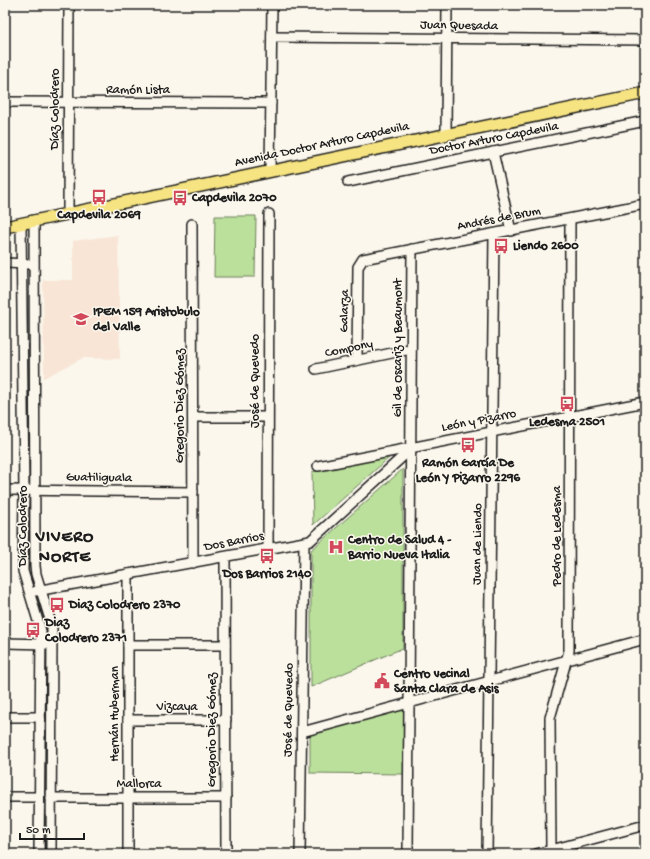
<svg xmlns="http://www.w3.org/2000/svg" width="650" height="859" font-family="'Gochi Hand',sans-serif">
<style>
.built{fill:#f8e5d6}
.green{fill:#bbe09b;stroke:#6c7e5c}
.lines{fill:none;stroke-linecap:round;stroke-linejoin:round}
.minor-casing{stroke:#1c1c1c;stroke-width:12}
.major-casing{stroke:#1c1c1c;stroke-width:14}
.minor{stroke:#fbf7ec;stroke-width:9}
.major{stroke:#f6e381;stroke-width:11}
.labels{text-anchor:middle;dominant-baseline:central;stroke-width:3;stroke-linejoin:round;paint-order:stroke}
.street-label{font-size:13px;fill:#1c1c1c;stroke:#fbf7ec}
.poi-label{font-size:13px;font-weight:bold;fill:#1c1c1c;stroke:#fbf7ec;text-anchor:start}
.district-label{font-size:17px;font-weight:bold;letter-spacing:1px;fill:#1c1c1c;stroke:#fbf7ec}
</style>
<rect width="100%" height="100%" fill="#fbf7ec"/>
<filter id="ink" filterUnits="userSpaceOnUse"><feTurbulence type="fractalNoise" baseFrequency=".025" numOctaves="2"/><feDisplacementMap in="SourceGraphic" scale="8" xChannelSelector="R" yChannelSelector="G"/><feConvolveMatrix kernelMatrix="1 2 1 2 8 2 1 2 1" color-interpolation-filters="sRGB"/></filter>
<g filter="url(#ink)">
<polygon class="built" points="118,235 120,359 83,358 44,378 43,280 73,280 73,241"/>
<g class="green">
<polygon points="215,216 256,216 255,277 214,277"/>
<polygon points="391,456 313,525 312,472"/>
<polygon points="403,469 403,648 311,687 311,550"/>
<polygon points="404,707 404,774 310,773 310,731"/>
</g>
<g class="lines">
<defs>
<g id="minor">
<polyline points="272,37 645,40"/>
<polyline points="5,102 271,103"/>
<polyline points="446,133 447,5"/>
<polyline points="493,152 511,231"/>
<polyline points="270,171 272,5"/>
<polyline points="348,182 645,121"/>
<polyline points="68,213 69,5"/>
<polyline points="34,220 35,566 36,574 52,626 51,854"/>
<polyline points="21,223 24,490 23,571 41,631 39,854"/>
<polyline points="192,224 193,563"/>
<polyline points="5,263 28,264"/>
<polyline points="357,360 358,267 363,259 645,204"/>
<polyline points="316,369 411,349"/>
<polyline points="193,417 267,417"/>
<polyline points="318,466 645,402"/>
<polyline points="5,490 193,492"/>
<polyline points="268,549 269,214"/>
<polyline points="225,557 226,854"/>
<polyline points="36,591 310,541 411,449"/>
<polyline points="5,643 46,644"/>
<polyline points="128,645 225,645"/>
<polyline points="5,717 40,717"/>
<polyline points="128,720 226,720"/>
<polyline points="302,732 645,639"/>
<polyline points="5,797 39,797"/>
<polyline points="51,798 226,798"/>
<polyline points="551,850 550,718 569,651 570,219"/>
<polyline points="128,854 128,574"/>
<polyline points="300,854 304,543"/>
<polyline points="408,854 412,249"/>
<polyline points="487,854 494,234"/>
<polyline points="536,854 645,825"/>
</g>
<polyline id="major" points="5,227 645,93"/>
</defs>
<use href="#minor" class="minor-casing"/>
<use href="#major" class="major-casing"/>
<use href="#minor" class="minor"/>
<use href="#major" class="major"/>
</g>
</g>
<defs>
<symbol id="bus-bare" viewBox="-9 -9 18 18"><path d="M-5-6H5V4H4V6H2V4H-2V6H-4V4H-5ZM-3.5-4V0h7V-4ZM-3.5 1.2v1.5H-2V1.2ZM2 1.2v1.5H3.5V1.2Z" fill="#d1495b" stroke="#fbf7ec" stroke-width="2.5" paint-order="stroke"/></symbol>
<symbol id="school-bare" viewBox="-9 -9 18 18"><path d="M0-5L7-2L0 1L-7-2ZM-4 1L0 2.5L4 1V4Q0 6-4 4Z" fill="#d1495b" stroke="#fbf7ec" stroke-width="2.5" paint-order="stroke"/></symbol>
<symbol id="hospital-bare" viewBox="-9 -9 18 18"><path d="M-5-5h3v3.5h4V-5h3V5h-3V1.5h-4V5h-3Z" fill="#d1495b" stroke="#fbf7ec" stroke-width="2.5" paint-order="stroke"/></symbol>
<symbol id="civic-bare" viewBox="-9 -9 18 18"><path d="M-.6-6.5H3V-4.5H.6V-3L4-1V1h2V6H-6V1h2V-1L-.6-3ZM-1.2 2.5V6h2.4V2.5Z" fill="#d1495b" stroke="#fbf7ec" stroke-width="2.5" paint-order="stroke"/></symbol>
</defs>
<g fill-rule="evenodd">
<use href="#bus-bare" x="88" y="186" width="22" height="22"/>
<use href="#bus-bare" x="169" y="187" width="22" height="22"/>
<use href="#bus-bare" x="490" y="235" width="22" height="22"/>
<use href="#school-bare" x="70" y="308" width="22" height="22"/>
<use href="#bus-bare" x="556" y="393" width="22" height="22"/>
<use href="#bus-bare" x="457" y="434" width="22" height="22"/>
<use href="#hospital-bare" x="325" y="536" width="22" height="22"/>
<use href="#bus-bare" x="256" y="545" width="22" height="22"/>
<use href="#bus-bare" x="46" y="594" width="22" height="22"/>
<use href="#bus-bare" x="22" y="619" width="22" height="22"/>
<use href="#civic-bare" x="371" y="670" width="22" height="22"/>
</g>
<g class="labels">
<g class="street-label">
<text transform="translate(459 26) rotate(1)">Juan Quesada</text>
<text x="138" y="90">Ramón Lista</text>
<text transform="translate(55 109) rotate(-90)">Díaz Colodrero</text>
<text transform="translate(494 139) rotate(-11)">Doctor Arturo Capdevila</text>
<text transform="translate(322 145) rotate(-12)">Avenida Doctor Arturo Capdevila</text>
<text transform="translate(499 219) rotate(-11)">Andrés de Brum</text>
<text transform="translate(345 311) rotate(-89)">Galarza</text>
<text transform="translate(398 348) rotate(-90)">Gil de Oscariz y Beaumont</text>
<text transform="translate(349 349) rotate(-12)">Compony</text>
<text transform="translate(255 381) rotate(-90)">José de Quevedo</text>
<text transform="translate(180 406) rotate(-90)">Gregorio Diez Gómez</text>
<text transform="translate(479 421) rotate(-11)">León y Pizarro</text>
<text transform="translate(99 478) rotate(1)">Guatiliguala</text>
<text transform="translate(23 526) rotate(-90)">Díaz Colodrero</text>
<text transform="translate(557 536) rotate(-90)">Pedro de Ledesma</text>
<text transform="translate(234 542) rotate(-11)">Dos Barrios</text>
<text transform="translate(478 544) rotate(-89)">Juan de Liendo</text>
<text x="177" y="707">Vizcaya</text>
<text transform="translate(289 710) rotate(-89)">José de Quevedo</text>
<text transform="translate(115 714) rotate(-90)">Hernán Huberman</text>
<text transform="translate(212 730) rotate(-90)">Gregorio Diez Gómez</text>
<text x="139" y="784">Mallorca</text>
</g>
<g class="poi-label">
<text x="192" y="198">Capdevila 2070</text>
<text x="99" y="215" text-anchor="middle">Capdevila 2069</text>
<text x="513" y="246">Liendo 2600</text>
<text x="93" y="312">IPEM 159 Aristobulo<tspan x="93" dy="15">del Valle</tspan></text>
<text x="567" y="422" text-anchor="middle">Ledesma 2501</text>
<text x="468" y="463" text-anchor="middle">Ramón García De<tspan x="468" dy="15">León Y Pizarro 2296</tspan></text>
<text x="348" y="540">Centro de Salud 4 -<tspan x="348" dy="15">Barrio Nueva Italia</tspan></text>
<text x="267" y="574" text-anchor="middle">Dos Barrios 2140</text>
<text x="69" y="605">Diaz Colodrero 2370</text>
<text x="45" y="623">Diaz<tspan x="45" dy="15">Colodrero 2371</tspan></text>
<text x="394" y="674">Centro vecinal<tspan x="394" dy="15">Santa Clara de Asis</tspan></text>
</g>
<g class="district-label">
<text x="65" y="538">VIVERO<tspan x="65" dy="20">NORTE</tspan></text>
</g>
</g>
<rect width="650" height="859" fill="none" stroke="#fbf7ec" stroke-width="20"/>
<rect x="10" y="10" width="630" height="839" fill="none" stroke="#1c1c1c" stroke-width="1.5" filter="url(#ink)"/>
<path d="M20 833v6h64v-6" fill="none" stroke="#1c1c1c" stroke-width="2"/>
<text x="26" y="833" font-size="12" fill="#1c1c1c" stroke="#fbf7ec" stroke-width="3" paint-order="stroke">50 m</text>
</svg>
